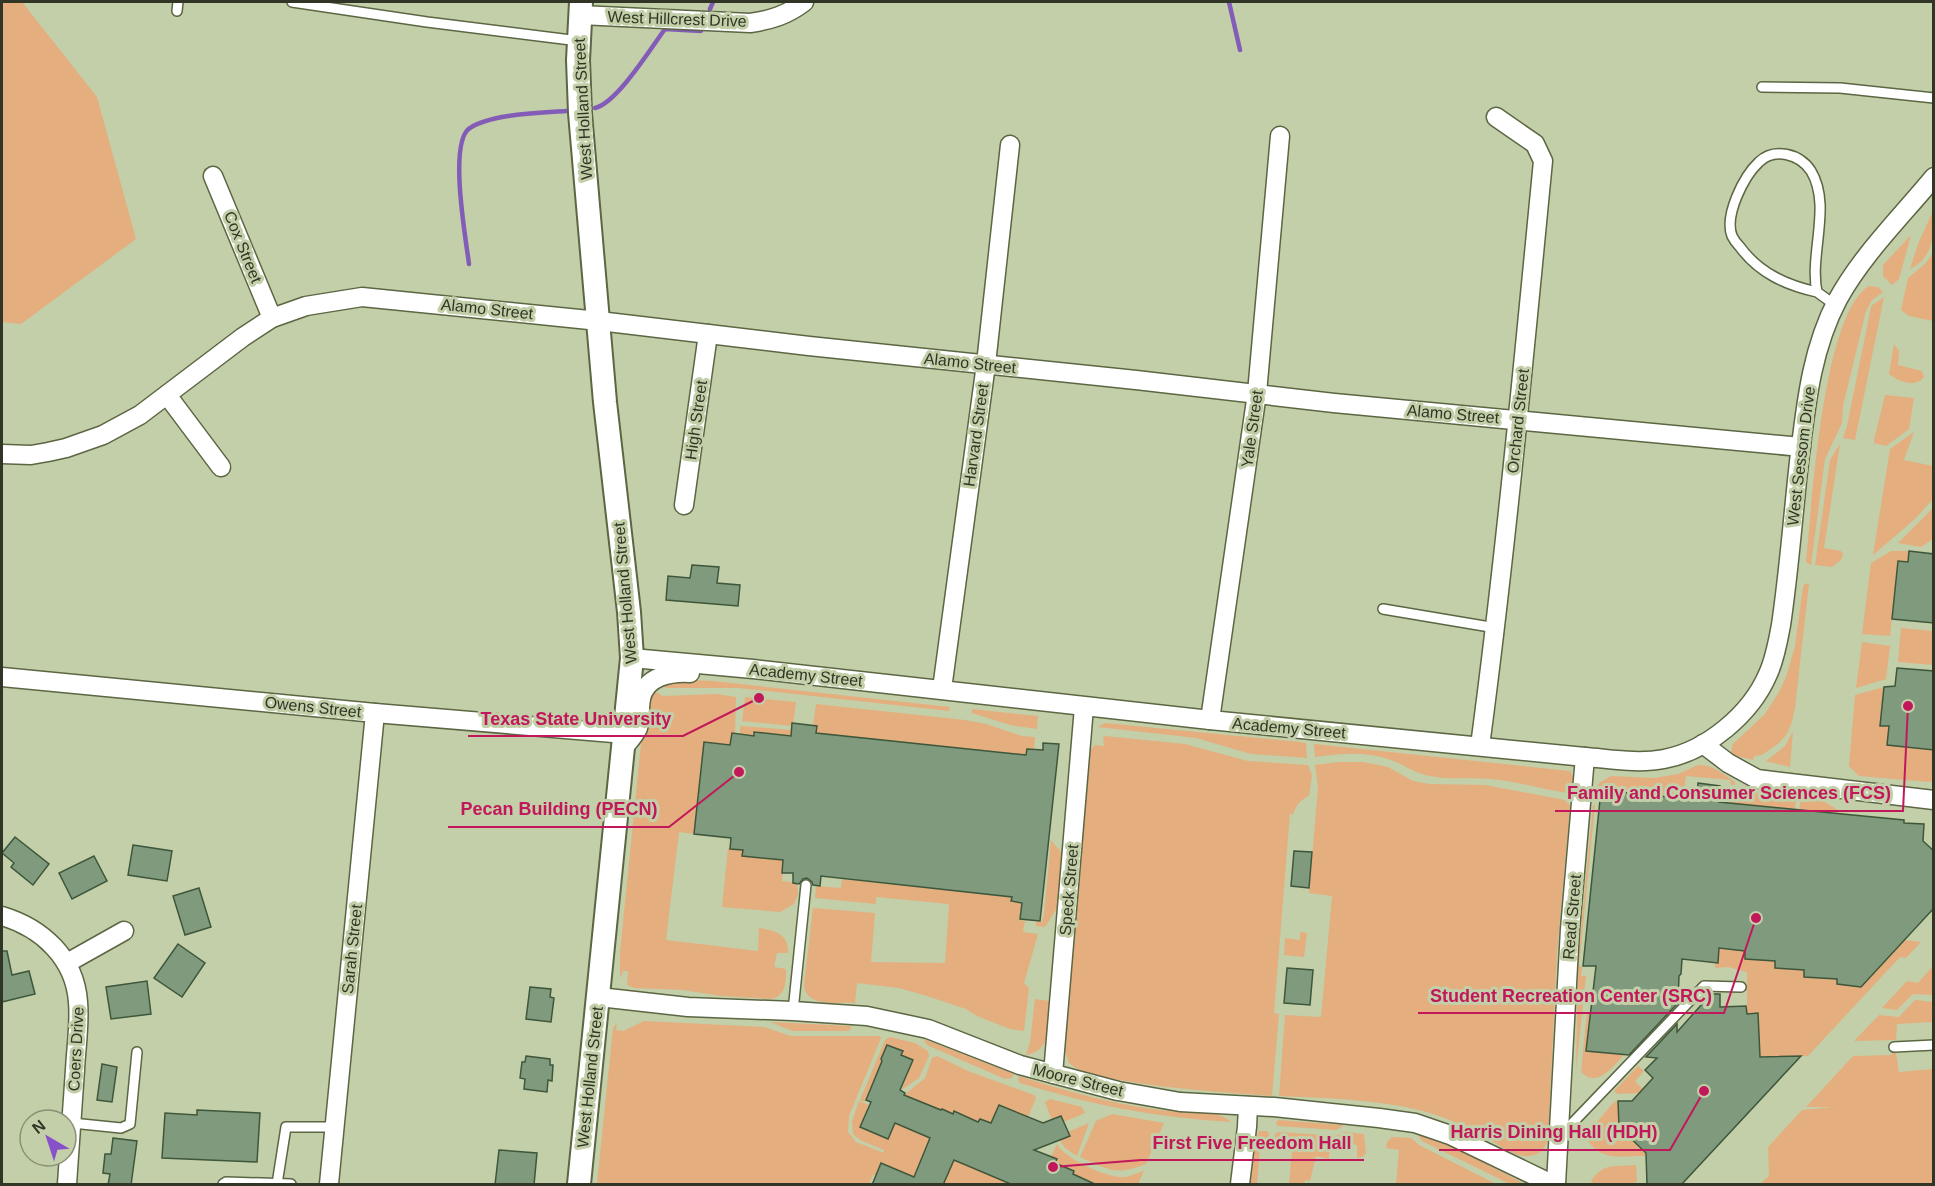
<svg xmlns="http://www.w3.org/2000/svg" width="1935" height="1186" font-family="Helvetica,sans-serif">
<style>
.green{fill:#e4ae7f}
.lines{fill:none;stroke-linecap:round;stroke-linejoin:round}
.stream{stroke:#835cb8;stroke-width:4.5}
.building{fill:#7f9a7c;stroke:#3e573b;stroke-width:1.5}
.service-casing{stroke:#5b6643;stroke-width:12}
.minor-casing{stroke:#5b6643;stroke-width:21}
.tertiary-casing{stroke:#5b6643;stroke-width:26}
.service{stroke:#fff;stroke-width:9}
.minor{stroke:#fff;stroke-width:18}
.tertiary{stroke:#fff;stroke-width:22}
.labels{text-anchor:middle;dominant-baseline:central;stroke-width:6;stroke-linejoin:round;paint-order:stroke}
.street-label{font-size:16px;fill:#313526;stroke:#c3cfa8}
.leader{fill:none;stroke:#c2185b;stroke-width:2}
.callout-dot{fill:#c2185b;stroke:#c3cfa8;stroke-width:2}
.callout-label{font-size:18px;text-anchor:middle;font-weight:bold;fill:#c2185b;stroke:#c3cfa8;stroke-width:6;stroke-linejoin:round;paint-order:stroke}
</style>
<rect width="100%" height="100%" fill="#c3cfa8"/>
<g class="green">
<polygon points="2,2 22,2 97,97 136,239 21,324 2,322"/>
<path d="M1933,211C1934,235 1934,257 1910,269L1918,244Z"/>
<polygon points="1911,235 1899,279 1892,285 1883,276 1883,265"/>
<polygon points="1933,253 1933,321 1909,316 1901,310 1908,278 1925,264"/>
<path d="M1869,286L1878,287L1883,292L1872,300L1866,311L1843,406L1842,423L1825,459L1811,565L1806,562C1812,508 1822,314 1869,286Z"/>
<polygon points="1884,297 1855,440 1843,438 1847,426 1870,312 1871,306"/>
<path d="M1894,344L1899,351L1898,365L1922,371L1924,377C1916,388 1899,382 1889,374Z"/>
<polygon points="1885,395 1914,398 1909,429 1886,446 1874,443 1874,440"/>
<polygon points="1914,432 1904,460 1933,466 1933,499 1916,518 1873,555 1890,449"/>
<polygon points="1840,444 1824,548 1841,551 1843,554 1841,560 1832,567 1815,565 1830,460"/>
<polygon points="1933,508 1933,539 1921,547 1898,543"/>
<polygon points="1891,551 1909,551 1908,562 1898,561 1890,636 1862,634 1871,563"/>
<polygon points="1809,583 1795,708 1792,722 1787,734 1779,743 1762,755 1754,756 1753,760 1733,755 1731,752 1733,744 1765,714 1779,692 1786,677 1795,646 1803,587 1805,584"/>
<polygon points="1901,628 1933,631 1933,665 1898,662"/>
<polygon points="1862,642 1890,646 1886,679 1856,688"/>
<polygon points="692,680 713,681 950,707 949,711 738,688 666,688 660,684"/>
<polygon points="1884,687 1880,725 1889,726 1887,745 1933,750 1933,781 1928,782 1859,776 1849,766 1855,695"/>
<path d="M652,690L663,696L716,694L736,697L735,734H732L731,739L735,745L704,743L694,834L679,832L666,940L758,951L759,928C775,930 789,934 788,953H777L774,967L786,969C786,982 786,996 771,999L721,996L683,990L634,988L627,985L628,971H623L621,978L620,975V952L645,704Z"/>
<polygon points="745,697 796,702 793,726 742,721"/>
<polygon points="816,704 965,720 986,724 1022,736 1035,737 1034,749 1028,749 1026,755 816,733 817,726 813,725"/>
<polygon points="972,709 1038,716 1037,729 1010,725 972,713"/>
<polygon points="1105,723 1300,742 1306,743 1307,758 1251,754 1196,738 1098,727"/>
<polygon points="740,726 792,730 789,755 795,756 782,881 797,883 798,894 794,904 780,912 722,907 728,848 743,850 743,856 779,860 783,824 773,822 782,735 754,732 754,736 740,734"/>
<polygon points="1793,731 1790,767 1766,761 1785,746"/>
<path d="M1105,736L1185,744L1248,761L1308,765L1312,775L1309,796C1300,800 1296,805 1293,815L1290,813L1274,1013L1279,1014L1272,1096C1236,1093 1090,1085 1069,1063L1064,1048L1090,750L1095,745L1104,746L1103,737Z"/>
<path d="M1314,744L1570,771L1574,778V788L1567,793C1541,789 1516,781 1490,779C1470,777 1450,780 1430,776C1415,774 1402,763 1388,759C1364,751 1339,754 1315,757Z"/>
<path d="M1338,762H1363L1388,767L1413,781L1429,784L1485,785L1565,800L1570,806L1557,951L1548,1139C1545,1150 1537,1157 1525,1156C1511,1155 1496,1143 1484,1136C1470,1129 1456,1122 1442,1117C1396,1100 1328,1098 1279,1096L1285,1015L1321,1017L1332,896L1309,893L1318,787L1315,765Z"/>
<path d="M1698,765C1713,764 1723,774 1735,782V785H1731L1730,780L1686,776L1683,798L1602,790L1599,796H1594L1599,783L1611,776L1654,778L1678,774Z"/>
<polygon points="1745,787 1760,793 1796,798 1795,809 1729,803"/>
<polygon points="1801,798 1823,801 1838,810 1838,813 1799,810"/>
<polygon points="1593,805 1595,805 1579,966 1582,967 1581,976 1586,976 1576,1070 1578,960"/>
<polygon points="1051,840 1060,851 1066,869 1063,899 1045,927 1036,926 1036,921 1042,922 1044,914"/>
<path d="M842,879L1012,897V901L1022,903L1019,920L1025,921L1023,932L1038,934L1024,983L1029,988L1024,1031L1010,1029L977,1016L966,1009L927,996L899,988L857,983L855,1003C837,1002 806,1008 804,985L813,908L875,913L871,962L945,963L949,904L876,897V904L815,898L816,886L841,888Z"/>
<polygon points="1300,932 1307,933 1304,957 1284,955 1285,938 1300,940"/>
<polygon points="1904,940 1921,942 1906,958 1900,957 1808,1056 1748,1057 1759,1033 1758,1014 1747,1014 1747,972 1728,967 1715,968 1715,963 1718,963 1719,948 1745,951 1746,959 1775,961 1775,968 1804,970 1804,977 1837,979 1837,984 1861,987"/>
<polygon points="1933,966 1933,995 1913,994 1897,1010 1882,1008 1907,981 1918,983"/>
<path d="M1035,999L1050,1001C1052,1008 1051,1014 1050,1021C1048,1039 1045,1051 1026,1055L1030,1042Z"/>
<polygon points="1915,1000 1933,1002 1933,1022 1897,1024 1896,1040 1854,1041 1879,1015 1899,1017"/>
<path d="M1587,1012H1590L1586,1051L1625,1054C1613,1066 1598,1089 1581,1072Z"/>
<polygon points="644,1021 764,1027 791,1036 880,1036 881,1038 849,1116 848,1132 856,1142 884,1153 884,1150 860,1140 853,1134 852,1121 859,1101 869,1105 860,1127 888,1138 895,1123 930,1138 914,1177 881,1163 876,1175 873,1175 869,1184 597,1184 613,1028 617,1023 616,1030 623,1031"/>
<polygon points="770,1022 851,1026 851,1029 848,1031 793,1031"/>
<polygon points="890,1037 915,1043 928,1051 929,1056 919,1078 901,1090 913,1060 901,1055 902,1051 887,1045 881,1059 882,1061 865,1102 860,1100 885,1040"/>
<polygon points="924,1039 1014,1074 1012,1078 1005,1079 929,1046 925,1043"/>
<polygon points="1892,1053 1896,1053 1899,1072 1933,1069 1933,1184 1760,1184 1769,1176 1768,1147 1802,1110 1832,1107 1806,1107 1853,1056 1892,1055"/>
<polygon points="937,1056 968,1071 1034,1095 1036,1098 1028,1117 999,1105 991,1123 980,1119 978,1122 954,1111 953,1114 942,1109 941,1110 904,1095 925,1078 932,1058"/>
<polygon points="1638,1066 1644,1071 1635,1081 1643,1089 1639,1093 1618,1094 1614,1091"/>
<path d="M1019,1076C1070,1093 1125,1107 1178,1112C1194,1114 1220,1110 1231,1122C1159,1118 1090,1105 1020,1083L1018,1080Z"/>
<polygon points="1050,1099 1082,1107 1085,1113 1064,1122 1061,1116 1052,1120 1045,1102"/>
<path d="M1618,1101L1619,1127L1645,1153L1646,1156C1618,1156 1600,1162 1585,1136L1614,1102Z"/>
<path d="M1112,1114L1164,1123L1146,1164C1115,1176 1110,1170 1080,1157L1096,1121Z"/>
<polygon points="1278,1120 1343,1125 1343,1126 1336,1130 1278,1126 1276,1123"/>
<polygon points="1089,1123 1077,1156 1065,1148 1060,1140 1069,1136 1068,1132"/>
<polygon points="1259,1131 1267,1131 1269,1134 1269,1150 1260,1149 1257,1184 1249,1184 1254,1145"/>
<polygon points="1278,1132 1336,1136 1344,1132 1364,1134 1366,1153 1362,1157 1358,1158 1357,1157 1357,1145 1330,1142 1329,1159 1316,1156 1310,1181 1305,1180 1304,1184 1289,1184 1292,1152 1274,1150 1275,1134"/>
<polygon points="1417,1134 1450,1146 1525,1184 1510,1184 1422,1141"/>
<polygon points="1392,1137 1411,1138 1419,1145 1496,1184 1396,1184 1399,1150 1386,1148 1387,1142"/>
<path d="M1057,1144C1065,1159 1104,1176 1120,1177C1128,1178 1136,1173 1144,1171L1138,1184H1097L1073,1174L1074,1170L1055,1163L1057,1159L1051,1157Z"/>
<polygon points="960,1146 1013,1184 943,1184"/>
<path d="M1636,1165L1637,1182L1627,1184H1593L1591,1181C1604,1162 1615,1167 1636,1165Z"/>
</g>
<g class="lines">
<g class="stream">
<polyline points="1229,2 1240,50"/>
<polyline points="710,9 713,2"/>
<path d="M595,108C617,103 651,48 665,29L701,31"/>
<path d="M469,264C466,240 448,141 470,128C491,114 540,113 566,111"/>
</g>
</g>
<g class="building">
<polygon points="1909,551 1934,554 1934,623 1892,619 1898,561 1908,562"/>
<polygon points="692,565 719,567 717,583 740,585 738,606 666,600 668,576 690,578"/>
<polygon points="1897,668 1934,671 1934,750 1887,745 1889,726 1880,726 1884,687 1895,686"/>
<polygon points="792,723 817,726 816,733 1026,755 1027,749 1043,750 1043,743 1059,744 1040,921 1020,919 1022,903 1011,901 1012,897 821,876 820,886 813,885 812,882 807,878 803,879 799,884 793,883 793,873 782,873 783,860 742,856 743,850 730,849 731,838 694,834 704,742 730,745 732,733 754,736 754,732 791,736"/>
<polygon points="1698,783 1720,786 1719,802 1904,820 1904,823 1924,824 1923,841 1934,851 1934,908 1861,987 1837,984 1837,979 1804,977 1804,970 1775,968 1775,961 1745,959 1745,951 1719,948 1718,963 1682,959 1681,974 1679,976 1678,1003 1629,1055 1586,1051 1596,966 1583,966 1601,790 1697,800"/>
<polygon points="15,837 49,864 33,885 11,867 14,863 2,853"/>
<polygon points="133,845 172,851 167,881 128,875"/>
<polygon points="1294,851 1312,852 1309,888 1291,886"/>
<polygon points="94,856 107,881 72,899 59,873"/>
<polygon points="199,888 211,927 185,935 173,896"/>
<polygon points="178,944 205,963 182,997 154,978"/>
<polygon points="2,951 7,951 12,975 29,971 35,994 2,1002"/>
<polygon points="1287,968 1313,970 1310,1005 1284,1003"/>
<polygon points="147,981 151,1014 111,1019 106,987"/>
<polygon points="530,987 551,989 550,997 554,998 551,1022 526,1019"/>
<polygon points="1711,994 1720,994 1720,1007 1746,1006 1747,1014 1758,1013 1760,1057 1801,1056 1681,1185 1647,1185 1646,1153 1619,1127 1618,1101 1632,1101 1653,1078 1645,1070 1657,1058 1646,1057 1677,1024 1677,1032"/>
<polygon points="887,1045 903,1051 901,1055 913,1060 900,1090 905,1093 904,1095 941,1110 942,1109 953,1114 954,1111 978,1122 980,1119 991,1123 999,1105 1043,1123 1061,1116 1070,1136 1034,1150 1057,1159 1055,1163 1074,1171 1073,1174 1097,1185 1013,1185 954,1160 943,1185 872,1185 881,1163 914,1177 930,1138 895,1123 888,1139 860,1127 871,1102 866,1100 882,1061 881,1059"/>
<polygon points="526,1056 550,1059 550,1065 553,1065 552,1081 548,1080 547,1092 524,1089 525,1079 520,1078 522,1062 525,1062"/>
<polygon points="102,1064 117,1067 112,1102 97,1100"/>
<polygon points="197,1110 260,1113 257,1162 162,1158 165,1113 197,1115"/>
<polygon points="113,1138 137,1141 131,1185 108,1185 110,1174 103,1173 105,1154 111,1154"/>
<polygon points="499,1150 537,1153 534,1185 495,1185"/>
</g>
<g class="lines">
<defs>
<g id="service">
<polyline points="292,2 427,22 579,41"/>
<polyline points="177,11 178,2"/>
<polyline points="1762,87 1840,88 1934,98"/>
<path d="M1817,292C1786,285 1759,273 1740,247C1737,244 1734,240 1732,236C1724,215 1744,176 1759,162C1774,147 1800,154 1811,171C1832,206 1809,254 1817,292L1835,305"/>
<polyline points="1383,609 1496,628"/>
<polyline points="793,1011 806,885"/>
<polyline points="1894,1047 1934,1045"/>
<polyline points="72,1123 121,1128 130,1124 137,1052"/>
<polyline points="1561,1135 1704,986 1741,987"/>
<polyline points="223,1184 226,1182 291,1184"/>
<polyline points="277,1184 286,1127 335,1127"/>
</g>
<g id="minor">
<path d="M580,15L750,23C771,20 787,15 804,2"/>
<polyline points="213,176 272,318"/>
<polyline points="167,395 221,467"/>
<polyline points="2,454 31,455 48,452 66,448 103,435 140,415 243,337 272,318 306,306 362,297 599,321 809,346 1136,380 1334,403 1801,447"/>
<polyline points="684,505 708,334"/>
<path d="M632,658L753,669L1210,720L1585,757C1611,759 1638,764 1664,759C1707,751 1751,714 1768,674C1775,659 1778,641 1781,625C1789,571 1793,516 1799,462C1806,405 1811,350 1838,299C1863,254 1901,217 1934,177"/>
<polyline points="2,677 375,713 625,734"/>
<polyline points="942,689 986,364 1010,145"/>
<polyline points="1210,720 1257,393 1280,136"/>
<polyline points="1703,744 1728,763 1757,779 1934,800"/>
<path d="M1480,746C1506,551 1524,356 1543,161L1535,144L1496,117"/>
<path d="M624,747C629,741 635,735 638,728C641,719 639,709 641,699C645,676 671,672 690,673"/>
<path d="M2,916C42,928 75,958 78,1002C80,1024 76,1048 75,1070C72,1108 70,1146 67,1184"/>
<polyline points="67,963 124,931"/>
<polyline points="599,997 688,1007 793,1011 867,1016 928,1029 1020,1065 1118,1091 1180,1102 1274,1107 1379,1118 1415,1123 1450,1135 1552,1184"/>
<polyline points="1053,1074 1084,707"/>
<polyline points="329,1184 375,713"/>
<polyline points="1240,1184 1247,1127 1248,1106"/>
<polyline points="1556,1184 1570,929 1585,757"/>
</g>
<polyline id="tertiary" points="579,1184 632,658 629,612 605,402 580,113 578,60 581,2"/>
</defs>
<use href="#service" class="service-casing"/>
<use href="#minor" class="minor-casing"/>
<use href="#tertiary" class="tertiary-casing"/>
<use href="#service" class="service"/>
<use href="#minor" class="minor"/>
<use href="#tertiary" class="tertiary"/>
</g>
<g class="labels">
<g class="street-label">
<text transform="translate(677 19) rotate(2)">West Hillcrest Drive</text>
<text transform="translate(583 109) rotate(-93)">West Holland Street</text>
<text transform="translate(243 247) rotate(68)">Cox Street</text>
<text transform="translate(487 309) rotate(6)">Alamo Street</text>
<text transform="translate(970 363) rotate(6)">Alamo Street</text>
<text transform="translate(1453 414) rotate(5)">Alamo Street</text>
<text transform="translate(696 420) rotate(-82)">High Street</text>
<text transform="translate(1518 421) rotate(-84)">Orchard Street</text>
<text transform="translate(1252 429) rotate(-82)">Yale Street</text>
<text transform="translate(976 435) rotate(-82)">Harvard Street</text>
<text transform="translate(1801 456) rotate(-83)">West Sessom Drive</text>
<text transform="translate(625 593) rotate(-95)">West Holland Street</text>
<text transform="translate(806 675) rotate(6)">Academy Street</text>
<text transform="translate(313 707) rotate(6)">Owens Street</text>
<text transform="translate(1289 728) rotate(5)">Academy Street</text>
<text transform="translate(1069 890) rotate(-85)">Speck Street</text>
<text transform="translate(1572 917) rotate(-85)">Read Street</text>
<text transform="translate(352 949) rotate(-84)">Sarah Street</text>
<text transform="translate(76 1049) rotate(-87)">Coers Drive</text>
<text transform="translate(590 1077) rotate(-84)">West Holland Street</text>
<text transform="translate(1078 1080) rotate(14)">Moore Street</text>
</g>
</g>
<path class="leader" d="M759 698L683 736H468M1908 706L1903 811H1555M739 772L669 827H448M1756 918L1724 1013H1418M1704 1091L1670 1150H1439M1053 1167L1141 1160H1364"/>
<g class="callout-dot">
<circle cx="759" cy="698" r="6"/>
<circle cx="1908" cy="706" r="6"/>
<circle cx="739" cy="772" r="6"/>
<circle cx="1756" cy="918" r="6"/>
<circle cx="1704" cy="1091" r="6"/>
<circle cx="1053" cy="1167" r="6"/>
</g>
<g class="callout-label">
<text x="576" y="725">Texas State University</text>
<text x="1729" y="799">Family and Consumer Sciences (FCS)</text>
<text x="559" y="815">Pecan Building (PECN)</text>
<text x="1571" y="1002">Student Recreation Center (SRC)</text>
<text x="1554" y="1138">Harris Dining Hall (HDH)</text>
<text x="1252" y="1149">First Five Freedom Hall</text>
</g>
<rect width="1935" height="1186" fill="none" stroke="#313526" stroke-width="6"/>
<g transform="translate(48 1138) rotate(321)"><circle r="28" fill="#c3cfa8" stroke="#899174" stroke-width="1.5"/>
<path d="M0-4.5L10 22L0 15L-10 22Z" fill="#8751c9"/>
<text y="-9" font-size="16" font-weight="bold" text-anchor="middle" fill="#313526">N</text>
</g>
</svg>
